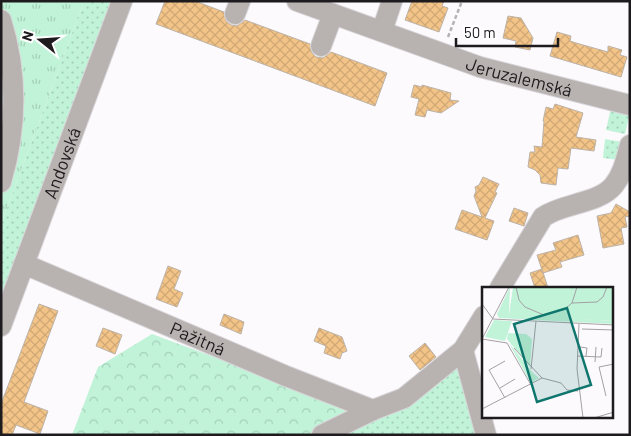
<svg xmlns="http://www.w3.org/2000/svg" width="631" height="436" font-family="Barlow,sans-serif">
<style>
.grass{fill:url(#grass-dots)}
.forest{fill:url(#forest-crowns)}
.park{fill:url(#park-tufts)}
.building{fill:url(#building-cross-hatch);stroke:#bbb3a9}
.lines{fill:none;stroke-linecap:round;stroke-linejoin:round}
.minor-casing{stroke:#d9d6da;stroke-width:22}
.path{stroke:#b5b2b6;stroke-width:2.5;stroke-dasharray:4 2.5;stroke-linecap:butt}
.minor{stroke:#b8b2b0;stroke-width:20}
.labels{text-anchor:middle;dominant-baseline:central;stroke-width:4;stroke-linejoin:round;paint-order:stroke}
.street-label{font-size:18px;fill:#1e1b1e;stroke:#fff}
.inset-road{fill:none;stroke:#a4a1a4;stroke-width:1}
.view{fill:#0f766e;fill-opacity:0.15;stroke:#0f766e;stroke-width:2.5}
.inset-edge{fill:none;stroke:#1e1b1e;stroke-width:2.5}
</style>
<defs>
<pattern id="grass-dots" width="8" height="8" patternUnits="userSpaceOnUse" patternTransform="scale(1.25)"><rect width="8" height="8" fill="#c0f3d8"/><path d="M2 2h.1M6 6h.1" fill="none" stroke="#a5d0b9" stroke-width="1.8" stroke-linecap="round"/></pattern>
<pattern id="forest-crowns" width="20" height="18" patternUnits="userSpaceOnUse" patternTransform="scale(1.25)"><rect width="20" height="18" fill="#c0f3d8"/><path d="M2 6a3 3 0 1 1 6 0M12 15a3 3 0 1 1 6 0" fill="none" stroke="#a5d0b9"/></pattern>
<pattern id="park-tufts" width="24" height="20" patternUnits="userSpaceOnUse" patternTransform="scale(1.25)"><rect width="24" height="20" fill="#c0f3d8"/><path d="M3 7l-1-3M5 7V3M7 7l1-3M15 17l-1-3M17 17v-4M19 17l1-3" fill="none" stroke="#a5d0b9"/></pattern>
<pattern id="building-cross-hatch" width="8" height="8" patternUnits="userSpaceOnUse" patternTransform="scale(1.25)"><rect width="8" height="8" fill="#f3c488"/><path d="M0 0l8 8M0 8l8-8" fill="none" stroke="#d0a875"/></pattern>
</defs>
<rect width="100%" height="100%" fill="#fdfafe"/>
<g class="grass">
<polygon points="84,1 114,1 1,307 1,224"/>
<polygon points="611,108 628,111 629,116 625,134 606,130"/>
<polygon points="605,139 623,142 618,160 603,158"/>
<polygon points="452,369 460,369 475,435 331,435"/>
</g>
<polygon class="forest" points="152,334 357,410 307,435 72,435 98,367"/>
<polygon class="park" points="1,1 84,1 1,224"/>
<g class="building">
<polygon points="165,1 195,1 224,12 226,21 231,25 237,26 245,20 310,44 312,53 316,57 323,58 331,52 387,73 375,106 156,24"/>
<polygon points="412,1 444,1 442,6 448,8 439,32 405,20"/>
<polygon points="508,16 521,18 533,38 530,50 515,47 516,41 503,38"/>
<polygon points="557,32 571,36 570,41 576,43 608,52 608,46 622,50 620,55 627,57 621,77 550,56"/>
<polygon points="414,85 422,87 422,85 451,93 450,100 459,101 441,113 427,110 425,117 415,115 419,99 411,97"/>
<polygon points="555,104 583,113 576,137 596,140 594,151 571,148 568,169 558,168 556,185 541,183 540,175 535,170 528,167 530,152 535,152 534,146 542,147 544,121 543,121 546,107 553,109"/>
<polygon points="483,177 499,184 495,192 497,193 485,218 494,221 487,240 455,229 462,210 482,217 474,196 476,191 475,187 479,185"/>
<polygon points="616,204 630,212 630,216 625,217 627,227 621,228 624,244 603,248 597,216 611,213"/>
<polygon points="514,208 528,213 524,226 509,221"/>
<polygon points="578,235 584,255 560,262 562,267 543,273 537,255 556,250 553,243"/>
<polygon points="168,266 181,271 174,289 183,293 177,307 156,299"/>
<polygon points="542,269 548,288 535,288 530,273"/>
<polygon points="39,304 58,311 24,402 48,411 40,434 16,425 12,435 1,435 1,404"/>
<polygon points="224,314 244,322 241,334 220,325"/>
<polygon points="103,328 122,335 115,354 96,346"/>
<polygon points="319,328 342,337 347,351 342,353 340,359 324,353 326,346 314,341"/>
<polygon points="425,343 436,357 420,370 409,356"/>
</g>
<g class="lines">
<defs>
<g id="minor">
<path id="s1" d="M297,1L480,67L630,105"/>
<polyline points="235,14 240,1"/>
<path d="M1,20C18,74 17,128 1,182"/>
<polyline points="382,31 392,1"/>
<polyline points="321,46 333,14"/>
<path id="s2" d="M24,264L286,376L373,410"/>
<path d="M500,288L543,217C563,203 599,204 614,185C623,174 626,159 630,145"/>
<path id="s3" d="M1,326L122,1"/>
<polyline points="463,350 486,435"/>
<polyline points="322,435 373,410 404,398 463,350 484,316"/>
</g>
</defs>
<use href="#minor" class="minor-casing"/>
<polyline class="path" points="448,37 462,1"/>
<use href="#minor" class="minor"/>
</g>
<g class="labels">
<g class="street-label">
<text stroke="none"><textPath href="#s1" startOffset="235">Jeruzalemská</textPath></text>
<text stroke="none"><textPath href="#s3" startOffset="174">Andovská</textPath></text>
<text stroke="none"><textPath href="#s2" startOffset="189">Pažitná</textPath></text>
</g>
</g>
<g transform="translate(482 287)">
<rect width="131" height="131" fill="#fdfafe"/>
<path d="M28,0L27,27L131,34V37L17,31L15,27ZM27,56L51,86L57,91L50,95L47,93Z" fill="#c0f3d8"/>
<path d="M26,46L44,47L50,52L48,80L25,52Z" fill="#c0f3d8"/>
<path d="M31,0H131V34L27,28ZM12,33L30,34L23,54L3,50Z" fill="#c0f3d8"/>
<path class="inset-road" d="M34,0L37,13L43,20L62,28L83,22L90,16L95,0M90,16L115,15L121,10L125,0M0,17L11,32M11,32L132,38M97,37L95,82L101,131M100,42L132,43M0,52L25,56L49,98M0,52L27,0M98,60L105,61L104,69M32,61L60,91L79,96L85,103L96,104M95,69L119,70L120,61M23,74L7,83L23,111M113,75L114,60M49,82L54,34M18,101L33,92M124,109L117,80L132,77M0,122L60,91M112,131L132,125"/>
<path class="view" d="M85,21L109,98L55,115L32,37Z"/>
<rect width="131" height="131" class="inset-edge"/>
</g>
<rect width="631" height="436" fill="none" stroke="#1e1b1e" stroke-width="5"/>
<g transform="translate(40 40) rotate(287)" stroke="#ffffff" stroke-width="4" paint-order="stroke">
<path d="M0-4L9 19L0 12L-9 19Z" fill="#1e1b1e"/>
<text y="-8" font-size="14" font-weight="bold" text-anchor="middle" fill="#1e1b1e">N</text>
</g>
<path d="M456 38v8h102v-8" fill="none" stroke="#1e1b1e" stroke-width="2.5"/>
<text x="464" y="38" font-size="15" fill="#1e1b1e" stroke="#ffffff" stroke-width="4" paint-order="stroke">50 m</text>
</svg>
